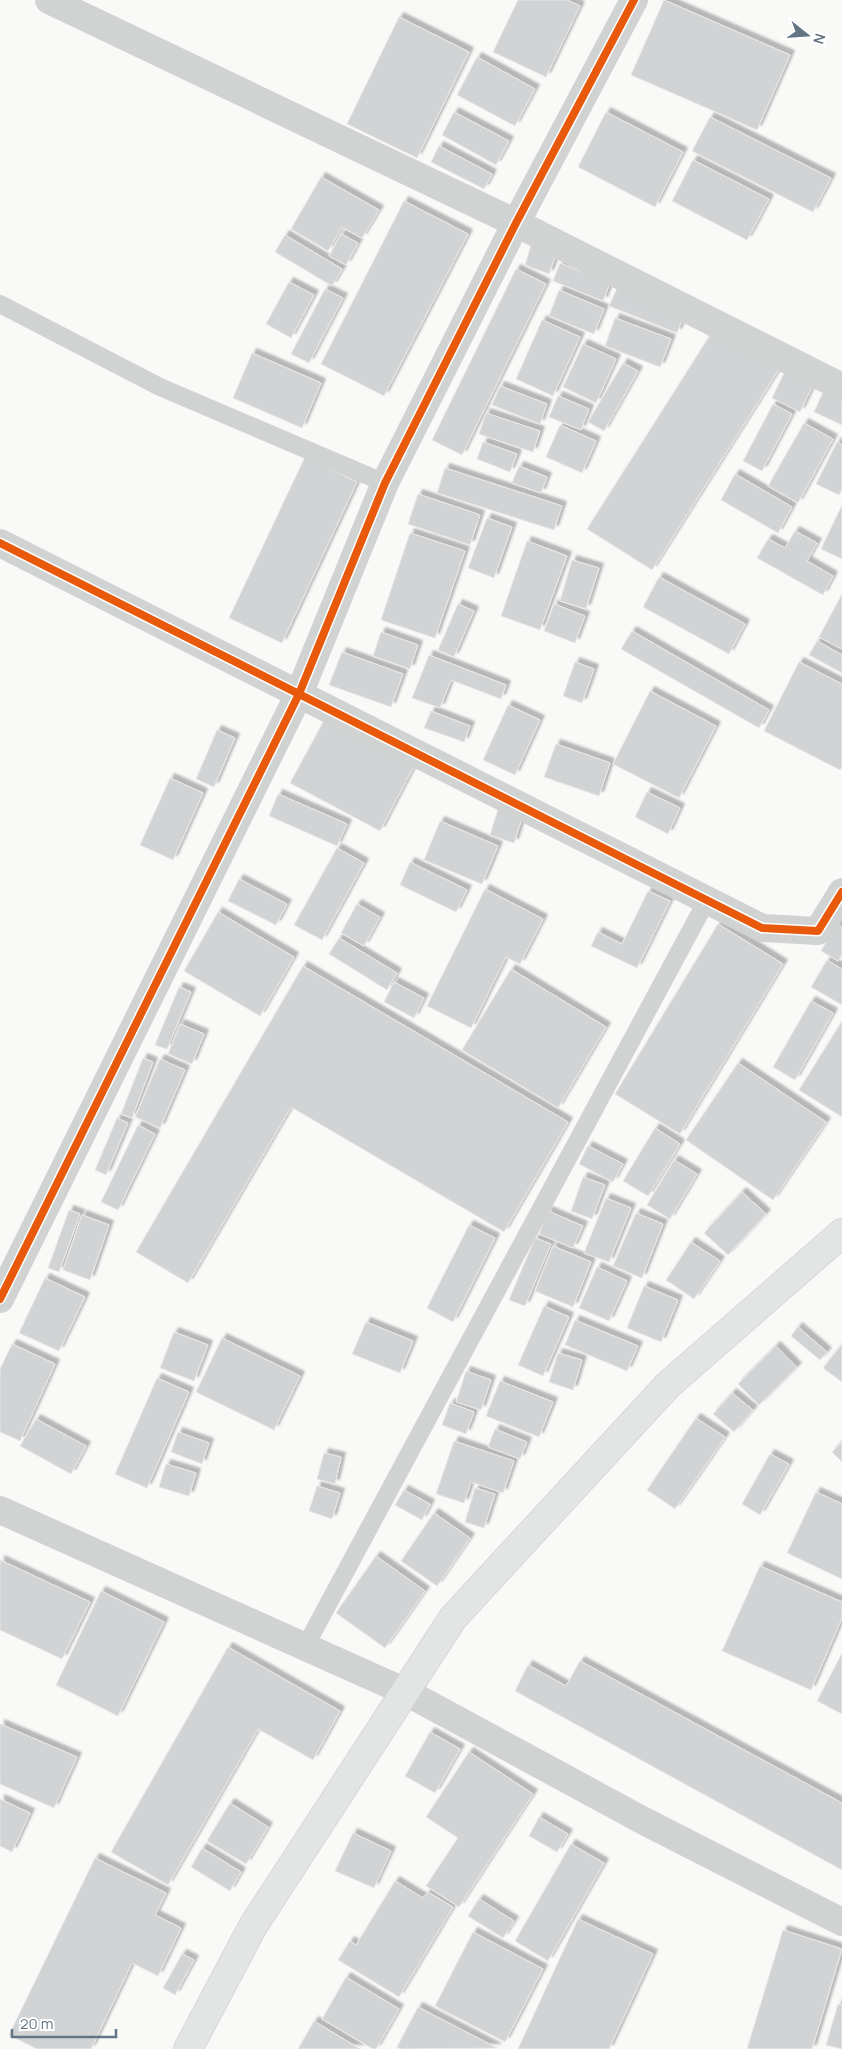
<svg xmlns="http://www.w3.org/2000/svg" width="842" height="2049" font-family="Manrope,sans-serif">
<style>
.building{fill:#d1d3d4;stroke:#e8e8e8;filter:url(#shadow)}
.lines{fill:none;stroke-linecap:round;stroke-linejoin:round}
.secondary-casing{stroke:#d6d7d8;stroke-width:30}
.service{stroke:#d1d3d3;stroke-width:18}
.minor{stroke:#d1d3d3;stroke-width:28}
.secondary{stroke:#e3e4e4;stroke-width:28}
.cycleway-casing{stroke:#fff;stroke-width:11}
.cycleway{stroke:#e8590c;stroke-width:8}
</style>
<defs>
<filter id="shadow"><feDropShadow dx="4.5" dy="-4.5" stdDeviation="1" flood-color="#0004"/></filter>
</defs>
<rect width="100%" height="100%" fill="#f9f9f8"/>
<g class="building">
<polygon points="518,0 567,0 580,6 546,77 493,52"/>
<polygon points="664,0 790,55 757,130 631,75"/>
<polygon points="399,17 469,52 417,158 347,124"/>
<polygon points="477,57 535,89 515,126 457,95"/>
<polygon points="454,112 509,141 496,165 442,135"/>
<polygon points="606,112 683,152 655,207 578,167"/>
<polygon points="710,117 831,178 813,212 692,151"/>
<polygon points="439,146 492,174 484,189 431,162"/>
<polygon points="693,160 769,199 747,240 672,201"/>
<polygon points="321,177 379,210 362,238 342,227 328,251 291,229"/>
<polygon points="404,201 468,234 384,396 321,364"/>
<polygon points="341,234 358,243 346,265 329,256"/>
<polygon points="285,235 342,269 332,286 275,252"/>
<polygon points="531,245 556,255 549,274 525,265"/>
<polygon points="560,263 610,283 603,301 553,281"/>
<polygon points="516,269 546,284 462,455 432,440"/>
<polygon points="289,282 314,295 291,338 266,324"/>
<polygon points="617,288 684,315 677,333 609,306"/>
<polygon points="325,289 343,298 309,363 291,354"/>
<polygon points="559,290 604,309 594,334 549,316"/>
<polygon points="615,318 671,339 660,367 605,346"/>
<polygon points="542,320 580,337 553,396 516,379"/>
<polygon points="714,329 779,369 652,570 587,529"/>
<polygon points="583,344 616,359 596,403 563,387"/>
<polygon points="252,353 321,383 302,428 233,398"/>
<polygon points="623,363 638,371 604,431 588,422"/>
<polygon points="785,371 813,385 800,412 772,398"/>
<polygon points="500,386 547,404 540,424 492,405"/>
<polygon points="824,390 842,399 842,425 814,412"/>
<polygon points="558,396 589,409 581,430 549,417"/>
<polygon points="773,404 792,414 762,471 743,461"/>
<polygon points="486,413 540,431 533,452 479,434"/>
<polygon points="804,423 833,439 798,503 768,486"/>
<polygon points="560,425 596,441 582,473 546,457"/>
<polygon points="483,442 517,454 510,472 477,459"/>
<polygon points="837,442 842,445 842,489 839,495 816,484"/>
<polygon points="305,457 357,482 282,643 229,618"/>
<polygon points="519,466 547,477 541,493 512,483"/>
<polygon points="445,468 562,506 554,530 437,493"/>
<polygon points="735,474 792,507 778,533 721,500"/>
<polygon points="418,494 480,515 470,545 408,524"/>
<polygon points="842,505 842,559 821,549"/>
<polygon points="487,518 512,527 494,578 468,568"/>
<polygon points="795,531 817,543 807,561 833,576 823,595 757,558 768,539 785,548"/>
<polygon points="410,533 465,551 435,638 381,620"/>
<polygon points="527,541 567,556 540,630 501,616"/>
<polygon points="572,560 599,568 586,609 560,601"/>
<polygon points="659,577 745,624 729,654 643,607"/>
<polygon points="842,594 842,649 819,637"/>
<polygon points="458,604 474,611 454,657 438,650"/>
<polygon points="554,604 585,616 575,643 544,631"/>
<polygon points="632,631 769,710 759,728 621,649"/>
<polygon points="381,632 418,645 410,669 373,656"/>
<polygon points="817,641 842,655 842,673 809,655"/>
<polygon points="342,652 403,674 391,707 329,685"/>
<polygon points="429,655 506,685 501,699 451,680 440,708 412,698"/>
<polygon points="575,662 594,669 582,703 563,696"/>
<polygon points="799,662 842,684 842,767 840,770 764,731"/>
<polygon points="650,691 716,726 679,798 613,764"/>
<polygon points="508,705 540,720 515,775 483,760"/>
<polygon points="431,711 470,726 464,742 424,728"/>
<polygon points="327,715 416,762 380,831 290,783"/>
<polygon points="217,730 235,738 214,787 196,779"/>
<polygon points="556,744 610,763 599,796 544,777"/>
<polygon points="170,778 203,793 173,860 140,845"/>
<polygon points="647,792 680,808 668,834 635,817"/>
<polygon points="278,794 347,824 337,846 269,816"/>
<polygon points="498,809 522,818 514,843 490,835"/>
<polygon points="440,821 498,846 482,884 424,860"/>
<polygon points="337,848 364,863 322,940 294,925"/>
<polygon points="410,862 467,890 456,912 400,885"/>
<polygon points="239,879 287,904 276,925 228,901"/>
<polygon points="485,889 543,919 520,964 506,957 471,1028 427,1006"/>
<polygon points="648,891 670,901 637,968 591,946 598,932 622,944"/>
<polygon points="357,904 380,917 364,946 341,933"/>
<polygon points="218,912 294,957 260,1016 184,971"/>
<polygon points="718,924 783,964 680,1134 615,1094"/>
<polygon points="837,924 842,927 842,955 838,961 821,951"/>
<polygon points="339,938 397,973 387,990 329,954"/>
<polygon points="827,960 842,969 842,1005 811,987"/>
<polygon points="303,966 568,1122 504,1232 291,1107 188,1283 136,1252"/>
<polygon points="511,969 606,1027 558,1108 462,1050"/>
<polygon points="394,982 424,998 414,1018 384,1002"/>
<polygon points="179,987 191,992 167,1049 155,1045"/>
<polygon points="811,1001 833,1013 795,1080 773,1067"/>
<polygon points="842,1021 842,1117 799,1090"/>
<polygon points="180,1024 204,1034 192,1064 168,1054"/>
<polygon points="143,1058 153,1062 132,1118 121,1114"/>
<polygon points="160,1059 185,1070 160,1128 135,1117"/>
<polygon points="738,1063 826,1122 773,1200 686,1140"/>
<polygon points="117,1118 128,1123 106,1175 95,1170"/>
<polygon points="138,1125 155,1134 118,1210 101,1202"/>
<polygon points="655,1128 680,1144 648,1196 623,1181"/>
<polygon points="588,1146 623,1164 613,1182 579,1164"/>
<polygon points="674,1160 697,1174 670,1219 647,1205"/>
<polygon points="583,1177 605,1185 592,1219 571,1211"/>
<polygon points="742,1192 766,1214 728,1255 704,1233"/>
<polygon points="606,1198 631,1208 609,1262 584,1253"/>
<polygon points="69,1210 80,1214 59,1272 48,1268"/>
<polygon points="548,1211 583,1226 573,1248 539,1234"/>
<polygon points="636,1213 663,1224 642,1278 613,1266"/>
<polygon points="82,1215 109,1225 90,1280 63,1270"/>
<polygon points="469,1225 495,1238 453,1322 427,1308"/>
<polygon points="535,1238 551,1244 525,1306 509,1300"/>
<polygon points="691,1242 720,1261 694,1299 666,1280"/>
<polygon points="553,1246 591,1262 573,1307 535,1291"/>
<polygon points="597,1267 627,1281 609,1321 579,1308"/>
<polygon points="45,1278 85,1297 59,1351 19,1333"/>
<polygon points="644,1286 678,1300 661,1342 627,1328"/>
<polygon points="544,1306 569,1317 543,1376 518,1365"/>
<polygon points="575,1320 638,1346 627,1371 565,1345"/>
<polygon points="366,1322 413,1341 400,1373 352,1354"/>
<polygon points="798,1327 827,1352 820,1360 791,1336"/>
<polygon points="174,1332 208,1345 194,1381 160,1368"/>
<polygon points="222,1338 300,1376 274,1430 196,1392"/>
<polygon points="12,1344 55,1364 20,1441 0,1432 0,1369"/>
<polygon points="842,1344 842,1382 823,1368"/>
<polygon points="776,1346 797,1367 759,1405 738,1384"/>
<polygon points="558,1353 582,1360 573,1390 549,1382"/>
<polygon points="466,1371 491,1380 481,1410 456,1402"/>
<polygon points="157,1378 189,1392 147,1488 115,1474"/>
<polygon points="500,1381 553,1402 539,1437 486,1416"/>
<polygon points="732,1393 753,1410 734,1432 713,1414"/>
<polygon points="450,1403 474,1412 466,1434 442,1425"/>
<polygon points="696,1418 725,1437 675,1509 647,1490"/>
<polygon points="36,1419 86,1446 71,1474 20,1446"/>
<polygon points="495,1429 527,1442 520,1459 488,1447"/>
<polygon points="178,1432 209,1443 202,1464 171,1452"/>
<polygon points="454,1441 514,1461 503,1493 471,1482 464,1503 436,1494"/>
<polygon points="842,1442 842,1462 832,1452"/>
<polygon points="324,1453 341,1457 335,1484 317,1479"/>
<polygon points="770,1454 789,1464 760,1515 742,1504"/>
<polygon points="166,1464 196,1473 189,1496 159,1487"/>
<polygon points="317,1486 340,1493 332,1519 309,1511"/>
<polygon points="475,1488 495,1494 484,1528 465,1522"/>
<polygon points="404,1490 430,1504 422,1520 395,1505"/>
<polygon points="816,1492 842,1504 842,1579 787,1553"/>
<polygon points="434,1513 470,1538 437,1586 401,1561"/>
<polygon points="376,1556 425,1591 385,1648 336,1613"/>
<polygon points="0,1560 90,1602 62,1659 0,1630"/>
<polygon points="760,1566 842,1602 842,1618 811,1690 722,1651"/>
<polygon points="101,1591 164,1622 118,1716 56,1685"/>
<polygon points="228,1647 340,1711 313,1760 258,1729 168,1885 111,1852"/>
<polygon points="842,1653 842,1714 817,1701"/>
<polygon points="580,1661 842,1803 842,1870 515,1691 528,1665 566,1686"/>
<polygon points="0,1724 77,1757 54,1808 0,1784"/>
<polygon points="430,1732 460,1749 435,1793 405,1776"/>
<polygon points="469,1752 533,1794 459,1907 426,1886 458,1838 426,1817"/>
<polygon points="0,1799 30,1813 12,1852 0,1846"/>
<polygon points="230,1803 268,1827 246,1864 207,1841"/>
<polygon points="539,1817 568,1834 557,1852 529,1836"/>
<polygon points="353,1833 391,1851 374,1888 335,1871"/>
<polygon points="571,1844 604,1863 548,1961 515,1941"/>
<polygon points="202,1848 241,1872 230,1891 191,1867"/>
<polygon points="95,1858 166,1893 155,1915 181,1928 158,1976 132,1963 91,2049 37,2049 9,2035"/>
<polygon points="395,1881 423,1898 428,1892 453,1907 399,1997 338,1960 350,1941 356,1945"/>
<polygon points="479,1899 514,1921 503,1938 468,1916"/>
<polygon points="578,1919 653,1954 609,2049 518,2049"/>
<polygon points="783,1930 842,1949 812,2049 747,2049"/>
<polygon points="473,1932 543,1969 505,2042 435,2006"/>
<polygon points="182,1954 194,1960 175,1995 163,1988"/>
<polygon points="346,1977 399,2009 376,2049 373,2049 322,2019"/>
<polygon points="838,2004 842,2005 842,2049 826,2045"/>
<polygon points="418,2007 497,2048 400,2049 397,2047"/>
<polygon points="314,2021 360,2049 298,2049"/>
</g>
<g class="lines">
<defs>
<polyline id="secondary" points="188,2049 253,1926 453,1618 668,1385 842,1233"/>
</defs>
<use href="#secondary" class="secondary-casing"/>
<g class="service">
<polyline points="0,304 160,387 385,483"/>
<polyline points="305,1647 707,900"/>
</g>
<g class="minor">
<polyline points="49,0 516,223 842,387"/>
<polyline points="0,543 762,928 818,931 842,892"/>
<polyline points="0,1299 299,694 385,483 516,223 634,0"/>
<polyline points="0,1510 406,1692 642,1820 842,1922"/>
</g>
<use href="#secondary" class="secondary"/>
<defs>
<g id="cycleway">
<polyline points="0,543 762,928 818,931 842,892"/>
<polyline points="0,1299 299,694 385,483 516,223 634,0"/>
</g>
</defs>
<use href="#cycleway" class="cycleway-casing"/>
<use href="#cycleway" class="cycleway"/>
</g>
<g transform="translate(807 35) rotate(107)" stroke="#ffffff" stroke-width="4" paint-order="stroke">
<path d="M0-4L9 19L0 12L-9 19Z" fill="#637584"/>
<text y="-8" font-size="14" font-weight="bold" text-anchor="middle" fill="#637584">N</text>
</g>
<path d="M12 2029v8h104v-8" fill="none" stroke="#637584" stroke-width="2.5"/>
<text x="20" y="2029" font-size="15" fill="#637584" stroke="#ffffff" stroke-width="4" paint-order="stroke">20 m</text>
</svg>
